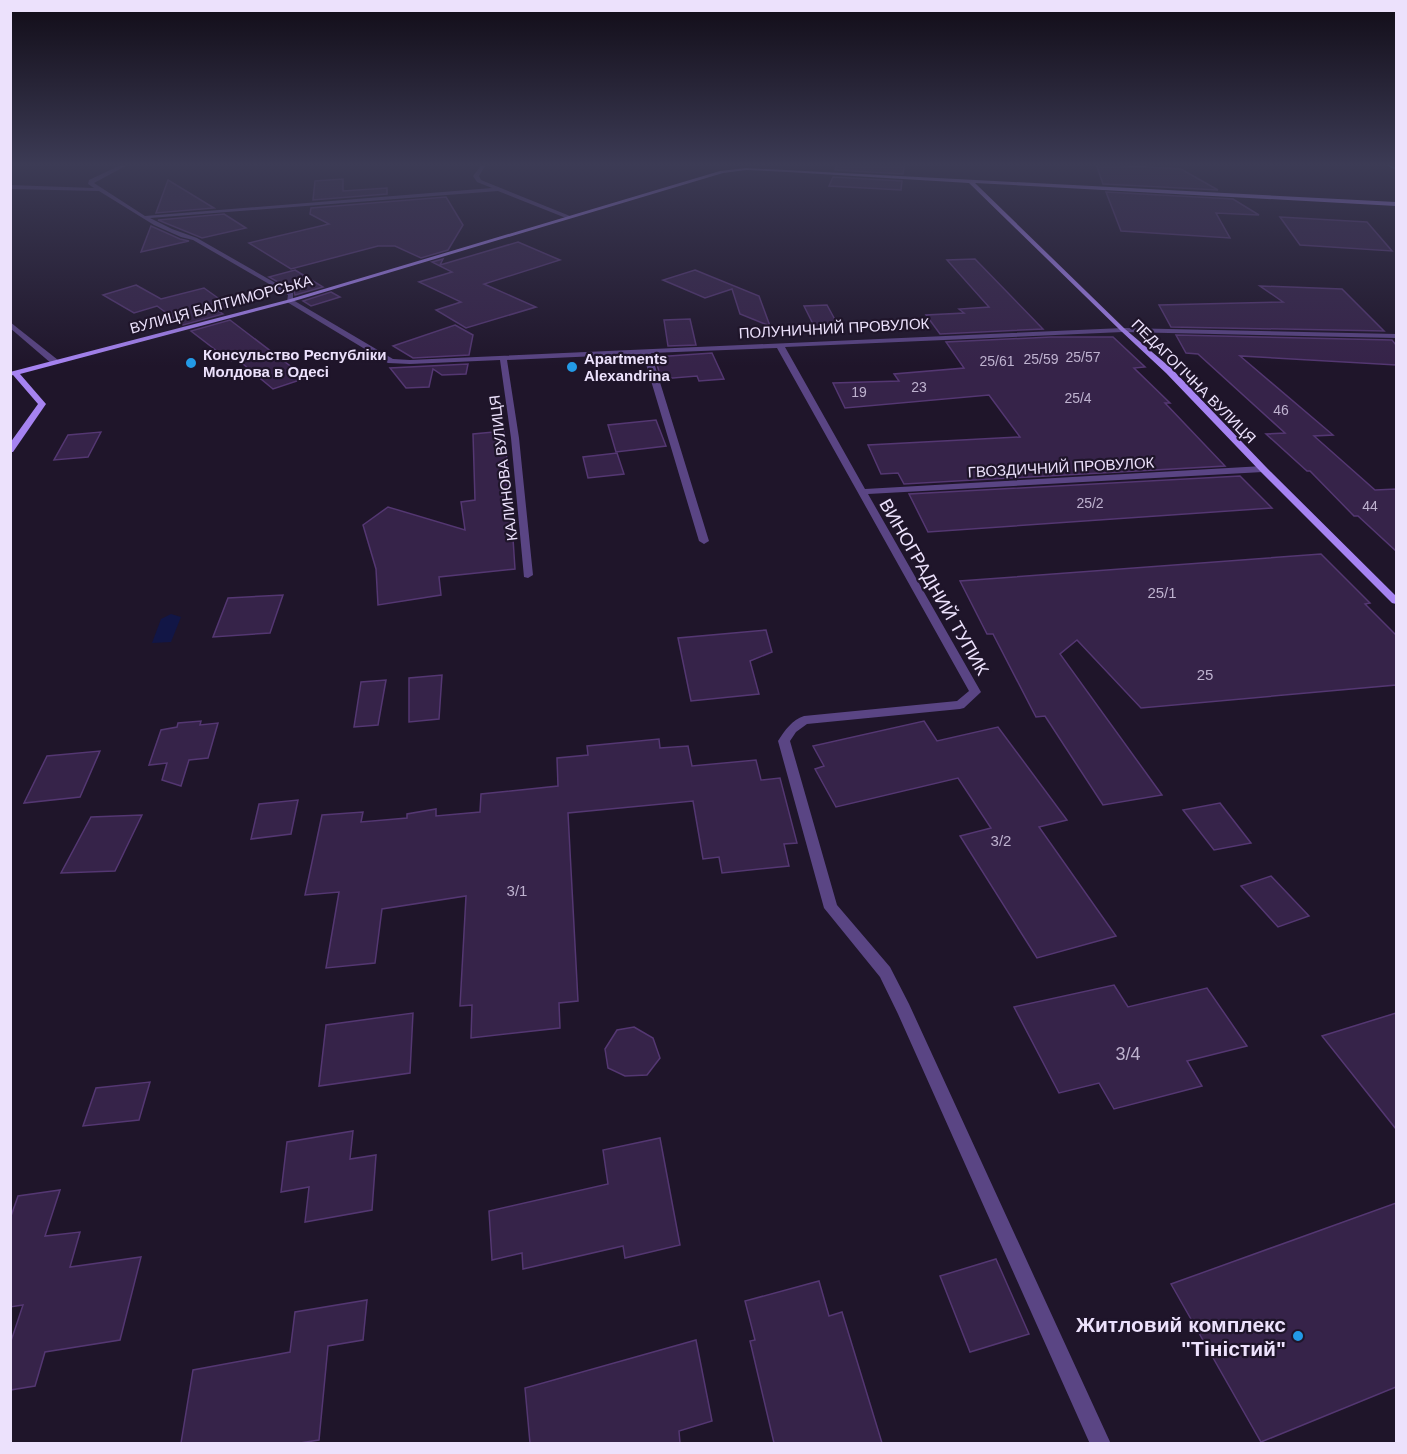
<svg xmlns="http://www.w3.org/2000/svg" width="1407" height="1454" font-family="Arial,sans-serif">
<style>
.water{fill:#121646}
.building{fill:#362349;stroke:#543772;stroke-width:1.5}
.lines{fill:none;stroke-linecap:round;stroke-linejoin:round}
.street{fill:#5a4584;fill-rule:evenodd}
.secondary{fill:#a683f1;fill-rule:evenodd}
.tram{stroke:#239ae6;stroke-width:1.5}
.poi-dot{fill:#239ae6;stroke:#1f152a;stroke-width:2}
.labels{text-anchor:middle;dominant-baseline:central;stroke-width:4.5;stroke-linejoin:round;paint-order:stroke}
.far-number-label{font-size:14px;fill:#beb2cf}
.far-street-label{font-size:15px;fill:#ece1fc;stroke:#1f152a}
.far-poi-label{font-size:15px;font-weight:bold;fill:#ece1fc;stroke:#1f152a;text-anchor:start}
.number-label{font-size:15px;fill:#beb2cf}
.street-label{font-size:18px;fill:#ece1fc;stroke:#1f152a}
.near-number-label{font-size:18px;fill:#beb2cf}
.near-poi-label{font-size:21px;font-weight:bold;fill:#ece1fc;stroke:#1f152a;text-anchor:end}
</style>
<rect width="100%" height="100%" fill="#1f152a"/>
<polygon class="water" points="171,614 181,617 171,642 152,643 161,619"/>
<g class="building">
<polygon points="838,163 905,163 903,174 835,170"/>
<polygon points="1096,164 1181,169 1218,190 1103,184"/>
<polygon points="833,177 902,181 901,190 829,186"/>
<polygon points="343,179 343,191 387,188 387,194 313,200 315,181"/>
<polygon points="168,180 214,208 156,213"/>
<polygon points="1106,192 1233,199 1259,215 1216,213 1230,238 1121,231"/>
<polygon points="446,197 463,225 448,250 421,258 395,246 378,246 291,269 249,243 329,224 310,214 311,208"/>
<polygon points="224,214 246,228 202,238 158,220"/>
<polygon points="1280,217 1367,222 1392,251 1300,245"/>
<polygon points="151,226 180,239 189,241 141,252"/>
<polygon points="518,242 560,260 484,284 536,307 466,328 436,310 461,302 419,282 452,272 432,262 443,259 440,265"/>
<polygon points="975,259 1043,329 940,334 926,315 964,313 959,309 989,307 947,260"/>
<polygon points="295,270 323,287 295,295 294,291 269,277"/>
<polygon points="695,270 759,296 770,326 740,314 732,289 705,298 663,280"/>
<polygon points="136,285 161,299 204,288 229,306 217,310 223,314 183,325 157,306 134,313 103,295"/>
<polygon points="1260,286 1342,289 1384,331 1171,327 1159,305 1283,302"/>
<polygon points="331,292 340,297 311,306 303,301"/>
<polygon points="827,305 839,327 815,328 804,306"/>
<polygon points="690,319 696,345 668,346 664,320"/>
<polygon points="230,320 306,378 273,389 237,359 230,361 191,331"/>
<polygon points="455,325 473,335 469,355 413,358 393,346"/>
<polygon points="1176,335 1392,340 1396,345 1396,365 1240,356 1333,435 1314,436 1375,490 1396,489 1396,551 1358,516 1354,516 1310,471 1307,471 1266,434 1285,433 1198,354 1186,353"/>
<polygon points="1051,337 1113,337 1145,367 1134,368 1170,403 1165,403 1225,466 904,484 898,473 881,474 868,445 1020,437 989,395 845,408 833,383 899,381 894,374 964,368 946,342"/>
<polygon points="712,353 724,379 699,381 697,376 661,379 655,357"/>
<polygon points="468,364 466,374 442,375 433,369 429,387 406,388 390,368"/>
<polygon points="656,420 666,446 616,452 608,425"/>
<polygon points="504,431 509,479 505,479 511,508 515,569 439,577 441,595 378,605 376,569 363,525 388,507 465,530 461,502 475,500 473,434"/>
<polygon points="101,432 88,457 54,460 68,435"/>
<polygon points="617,453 624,474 588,478 583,457"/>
<polygon points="1240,476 1272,508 928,532 909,494"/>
<polygon points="1321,554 1370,603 1365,604 1396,635 1396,685 1141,708 1077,640 1060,654 1162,795 1103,805 1045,716 1036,717 993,634 987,634 960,581"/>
<polygon points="283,595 270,633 213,637 228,598"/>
<polygon points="766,630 772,652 750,661 759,694 691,701 678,638"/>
<polygon points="442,675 439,719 409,722 409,678"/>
<polygon points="386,680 378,725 354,727 361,682"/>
<polygon points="201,721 200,725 218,723 208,758 189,760 181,786 162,780 167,763 149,765 161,730 177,727 178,723"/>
<polygon points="924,721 937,741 998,727 1067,820 1039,827 1116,936 1037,958 960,836 991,828 958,778 836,807 815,769 824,766 813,746"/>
<polygon points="659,739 660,748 688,746 692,766 756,760 761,780 780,778 797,843 784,844 789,866 722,873 719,857 703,859 693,801 568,813 578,1001 559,1003 560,1028 471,1038 472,1005 460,1006 466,896 382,909 375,963 326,968 339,892 305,895 322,815 363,812 361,822 407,818 407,814 436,809 436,816 480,812 481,794 558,786 557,758 588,755 587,746"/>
<polygon points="100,751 80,797 24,803 47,756"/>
<polygon points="298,800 291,834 251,839 259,804"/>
<polygon points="1220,803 1251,843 1214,850 1183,810"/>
<polygon points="142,815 115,871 61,873 91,817"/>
<polygon points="1271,876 1309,916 1278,927 1241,886"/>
<polygon points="1114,985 1128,1007 1207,988 1247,1046 1187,1061 1202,1086 1114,1109 1099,1083 1059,1093 1014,1007"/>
<polygon points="413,1013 410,1073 319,1086 326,1025"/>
<polygon points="1396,1013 1396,1129 1322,1036"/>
<polygon points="634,1027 653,1038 660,1058 647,1075 625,1076 608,1068 605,1049 617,1030"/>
<polygon points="150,1082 139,1120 83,1126 96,1088"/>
<polygon points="353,1131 350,1159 376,1155 372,1210 305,1222 309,1187 281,1192 287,1142"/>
<polygon points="660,1138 680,1245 625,1258 623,1246 523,1269 522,1253 492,1260 489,1211 608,1184 603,1150"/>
<polygon points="60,1190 45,1236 80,1232 70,1267 141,1257 120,1340 45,1352 35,1386 10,1390 10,1344 23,1305 10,1307 10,1219 18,1196"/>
<polygon points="1396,1203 1396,1387 1261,1442 1171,1284"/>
<polygon points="996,1259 1029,1334 970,1352 940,1276"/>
<polygon points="819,1281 829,1316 842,1312 882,1443 774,1443 750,1341 755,1340 745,1301"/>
<polygon points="367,1300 363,1340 328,1346 319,1440 300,1443 181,1443 193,1370 290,1352 295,1312"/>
<polygon points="696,1340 712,1421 679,1431 680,1443 530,1443 525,1388"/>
</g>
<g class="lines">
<g class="street">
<path d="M125,163H131L94,183L145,216L492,188L477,182L473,176L483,163H487L479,176L481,180L570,216V218H566L498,191L150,218L172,229L197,238L293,293V300L393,359L410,360L1123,328L1396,334V338L1123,332L785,347L865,489L1263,466L1267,469L1263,472L868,494L981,692L964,708L960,709L807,724L796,732L790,741L837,905L890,967L909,1004L1111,1444H1090L898,1014L880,977L824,908L778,741C785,730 792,720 804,716L957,701L969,691L777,348L651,353L709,541L704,544L699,541L643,354L507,360L519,438L533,575L528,578L524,577L511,438L500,360L410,364L388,363L287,302L288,295L193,240L181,237L154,225L99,191L10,189V185L94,188L88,184L89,180Z"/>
<polygon points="10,322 58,360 58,364 52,364 10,328"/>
</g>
<polygon class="secondary" points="746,168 1396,202 1396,206 975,183 1125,329 1172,369 1266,467 1396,596 1396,604 1392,603 1260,471 1166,373 1121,331 969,183 788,172 746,170 723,173 291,302 20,374 46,404 13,452 10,452 10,443 38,404 13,375 10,376 10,372 287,300 720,171"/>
<polyline class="tram" points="1384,163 1396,169"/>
</g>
<linearGradient id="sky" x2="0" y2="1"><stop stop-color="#110c17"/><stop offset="0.45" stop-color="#3c3b55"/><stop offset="1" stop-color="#3c3b55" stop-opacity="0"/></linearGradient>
<rect width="1407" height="366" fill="url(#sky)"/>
<g class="poi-dot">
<circle cx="191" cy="363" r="6"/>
<circle cx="572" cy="367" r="6"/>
<circle cx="1298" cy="1336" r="6"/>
</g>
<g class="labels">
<g class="far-number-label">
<text x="1083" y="357">25/57</text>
<text x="1041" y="359">25/59</text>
<text x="997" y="361">25/61</text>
<text x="919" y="387">23</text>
<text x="859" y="392">19</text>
<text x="1078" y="398">25/4</text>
<text x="1281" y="410">46</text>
<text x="1090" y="503">25/2</text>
<text x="1370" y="506">44</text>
</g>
<g class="far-street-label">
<text transform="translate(221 304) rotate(-15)">ВУЛИЦЯ БАЛТИМОРСЬКА</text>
<text transform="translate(834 328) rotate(-3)">ПОЛУНИЧНИЙ ПРОВУЛОК</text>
<text transform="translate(1194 381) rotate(45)">ПЕДАГОГІЧНА ВУЛИЦЯ</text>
<text transform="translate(1061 467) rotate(-3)">ГВОЗДИЧНИЙ ПРОВУЛОК</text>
<text transform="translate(503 468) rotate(-97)">КАЛИНОВА ВУЛИЦЯ</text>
</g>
<g class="far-poi-label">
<text x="203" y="354">Консульство Республіки<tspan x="203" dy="17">Молдова в Одесі</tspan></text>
<text x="584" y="358">Apartments<tspan x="584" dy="17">Alexandrina</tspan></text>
</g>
<g class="number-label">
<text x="1162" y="592">25/1</text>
<text x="1205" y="674">25</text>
<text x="1001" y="840">3/2</text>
<text x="517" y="890">3/1</text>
</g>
<g class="street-label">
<text transform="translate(934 587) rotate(60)">ВИНОГРАДНИЙ ТУПИК</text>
</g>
<g class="near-number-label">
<text x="1128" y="1054">3/4</text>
</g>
<g class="near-poi-label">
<text x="1286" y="1324">Житловий комплекс<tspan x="1286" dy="24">"Тіністий"</tspan></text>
</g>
</g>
<rect width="1407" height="1454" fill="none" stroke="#ece1fc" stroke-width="24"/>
</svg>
